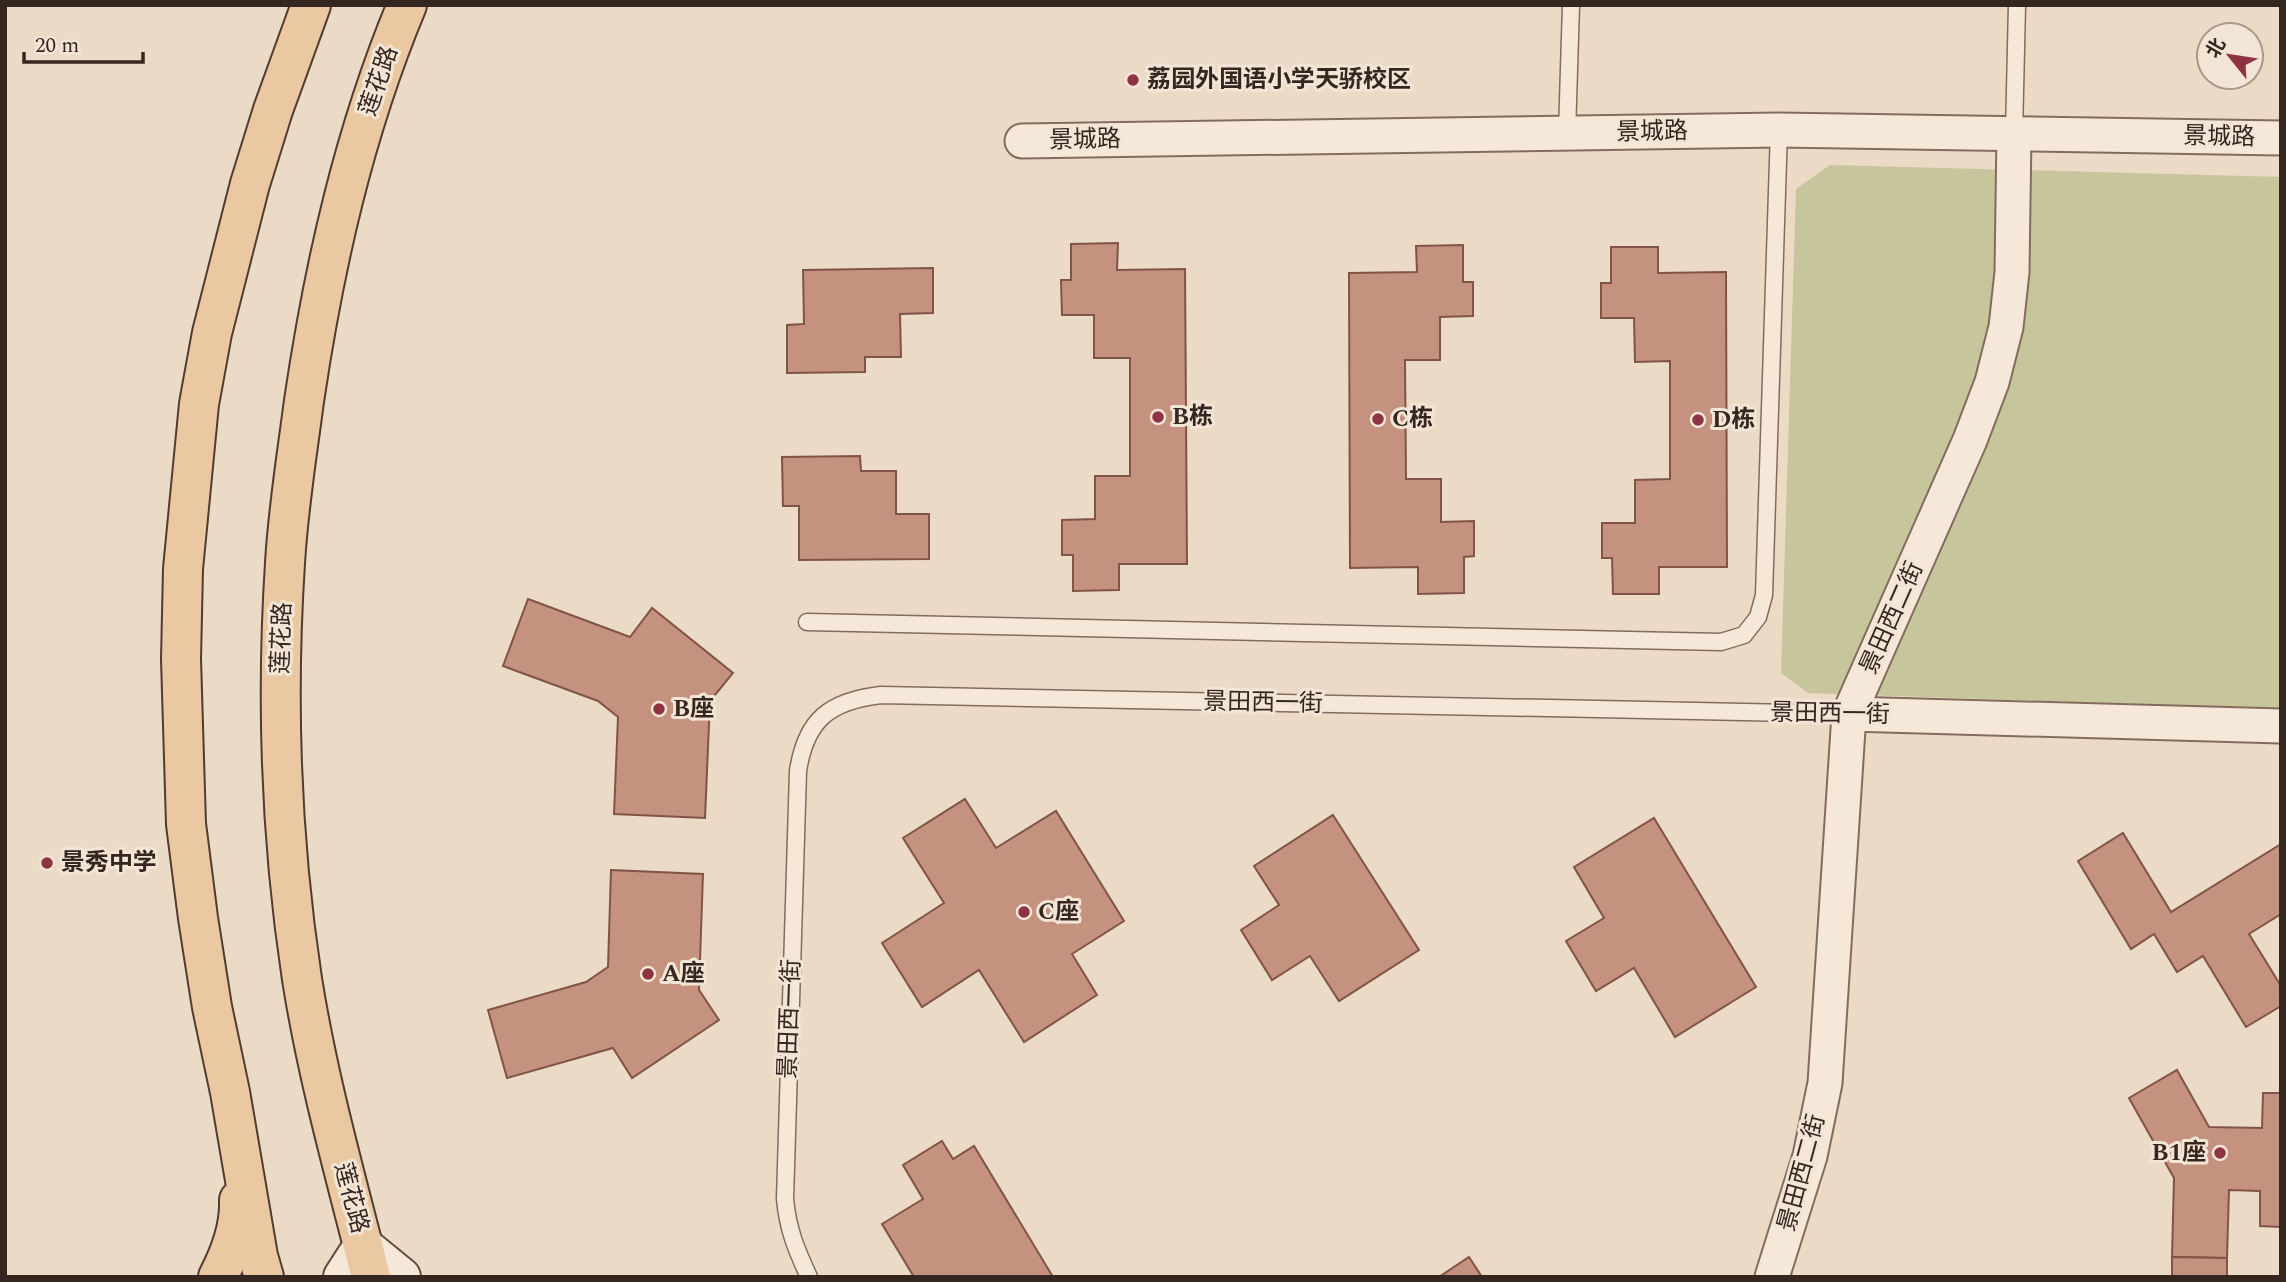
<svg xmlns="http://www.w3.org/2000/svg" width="2286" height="1282" font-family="Spectral,'Noto Sans SC',serif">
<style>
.green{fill:#c7c59b}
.building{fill:#c4927f;stroke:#805446;stroke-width:2}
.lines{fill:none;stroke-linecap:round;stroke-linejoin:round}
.lane-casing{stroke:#846c5d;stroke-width:19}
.street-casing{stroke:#846c5d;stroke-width:37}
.secondary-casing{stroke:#654d41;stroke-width:42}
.primary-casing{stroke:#523b31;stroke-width:42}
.lane{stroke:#f5e8d8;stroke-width:16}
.street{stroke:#f5e8d8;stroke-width:33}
.secondary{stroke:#f5e8d8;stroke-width:38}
.primary{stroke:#e9c8a2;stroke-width:38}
.poi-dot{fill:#8d3342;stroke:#f2e5d5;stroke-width:2.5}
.labels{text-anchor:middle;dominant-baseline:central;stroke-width:6;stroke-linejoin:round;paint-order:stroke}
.poi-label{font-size:24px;font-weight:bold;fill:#352720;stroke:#f2e5d5;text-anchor:start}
.street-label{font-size:24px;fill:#352720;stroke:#f2e5d5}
</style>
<rect width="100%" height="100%" fill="#eadac6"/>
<polygon class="green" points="1830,165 2281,177 2281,709 1808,693 1781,673 1796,189"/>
<g class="building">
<polygon points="1118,243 1117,270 1185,269 1187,564 1119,564 1119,590 1073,591 1073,555 1062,555 1062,520 1095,519 1095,476 1130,476 1130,358 1094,358 1094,315 1062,315 1061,280 1071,280 1071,244"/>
<polygon points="1463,245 1463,282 1473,282 1473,316 1440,317 1440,360 1405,360 1406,479 1441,479 1441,522 1474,521 1474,556 1464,557 1464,593 1418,594 1418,567 1350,568 1349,273 1417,272 1416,246"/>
<polygon points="1611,247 1658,247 1658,273 1726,272 1727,567 1659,567 1659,594 1613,594 1612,558 1602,558 1602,523 1635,523 1635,480 1670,479 1670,361 1635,362 1634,318 1601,318 1601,283 1611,283"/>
<polygon points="933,268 933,313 900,314 901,357 865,357 865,372 787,373 787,325 804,324 803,270"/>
<polygon points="860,456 861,471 896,471 896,514 929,514 929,559 799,560 799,506 783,506 782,457"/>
<polygon points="528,599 630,637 652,608 733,673 710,701 705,818 614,814 618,717 598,701 503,666"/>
<polygon points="965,799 996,848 1056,811 1124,921 1072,954 1097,995 1024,1042 979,970 922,1007 882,943 944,903 903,838"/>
<polygon points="1333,815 1419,950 1339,1001 1310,956 1272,980 1241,930 1279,905 1254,866"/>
<polygon points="1654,818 1756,987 1675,1037 1634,968 1596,991 1566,941 1604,918 1574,867"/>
<polygon points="2123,833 2171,912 2281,844 2281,914 2249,934 2281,986 2281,1006 2246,1027 2203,956 2177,972 2154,934 2131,949 2078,861"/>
<polygon points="611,870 703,874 699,990 719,1020 632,1078 613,1048 507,1078 488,1010 586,982 608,967"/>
<polygon points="2177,1070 2209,1127 2262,1128 2263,1093 2281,1093 2281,1227 2260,1226 2260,1191 2229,1190 2227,1258 2172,1257 2174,1178 2129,1098"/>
<polygon points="942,1141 953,1159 974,1146 1053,1277 914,1277 882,1224 923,1199 903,1165"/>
<polygon points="1469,1257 1482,1277 1439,1277"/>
<polygon points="2172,1257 2227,1258 2227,1277 2172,1277"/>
</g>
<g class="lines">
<defs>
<g id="lane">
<polyline points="1567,133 1571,5"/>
<polyline points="2014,134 2017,5"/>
<polyline points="807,622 1721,642 1744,635 1758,617 1764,595 1779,130"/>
<path d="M809,1277C796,1249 788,1230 785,1199L798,771C806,719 830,701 881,695L1849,714"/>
</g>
<g id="street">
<polyline points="1022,141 1779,130 2281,138"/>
<polyline points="1849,714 2281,726"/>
<polyline points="1772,1277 1810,1156 1825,1083 1849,714 1970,440 1992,382 2006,327 2012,272 2014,134"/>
</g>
<polyline id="secondary" points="343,1277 363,1246 401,1277"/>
<g id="primary">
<path d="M218,1277C230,1254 240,1226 239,1200"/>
<polyline points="264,1277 258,1256 230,1092 212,1007 198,918 186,824 181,659 183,569 199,404 212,333 250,184 273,110 311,5"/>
<path d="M371,1277C346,1178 318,1080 302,979C281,841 276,702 285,563C288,509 297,455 304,401C324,266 354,132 407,5"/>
</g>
</defs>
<use href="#lane" class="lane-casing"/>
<use href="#street" class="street-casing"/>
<use href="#secondary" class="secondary-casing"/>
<use href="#primary" class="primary-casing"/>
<use href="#lane" class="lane"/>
<use href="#street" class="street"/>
<use href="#secondary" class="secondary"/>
<use href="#primary" class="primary"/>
</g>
<g class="poi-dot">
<circle cx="1133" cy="80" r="7"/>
<circle cx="1158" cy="417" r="7"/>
<circle cx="1378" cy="419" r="7"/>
<circle cx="1698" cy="420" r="7"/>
<circle cx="659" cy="709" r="7"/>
<circle cx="47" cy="863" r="7"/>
<circle cx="1024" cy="912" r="7"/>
<circle cx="648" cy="974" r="7"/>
<circle cx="2220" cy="1153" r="7"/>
</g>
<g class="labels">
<g class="poi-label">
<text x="1147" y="80">荔园外国语小学天骄校区</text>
<text x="1172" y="417">B栋</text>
<text x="1392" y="419">C栋</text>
<text x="1712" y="420">D栋</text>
<text x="673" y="709">B座</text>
<text x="61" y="863">景秀中学</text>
<text x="1038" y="912">C座</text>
<text x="662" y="974">A座</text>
<text x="2206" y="1153" text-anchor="end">B1座</text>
</g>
<g class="street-label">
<text transform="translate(379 81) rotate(-71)">莲花路</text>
<text transform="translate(1652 132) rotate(-1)">景城路</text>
<text transform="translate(2219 137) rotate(1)">景城路</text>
<text transform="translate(1085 140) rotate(-1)">景城路</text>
<text transform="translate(1892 618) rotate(-66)">景田西二街</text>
<text transform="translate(282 638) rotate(-88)">莲花路</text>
<text transform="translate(1263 703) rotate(1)">景田西一街</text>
<text transform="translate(1830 714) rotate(1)">景田西一街</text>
<text transform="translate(790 1019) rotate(-88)">景田西一街</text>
<text transform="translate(1802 1173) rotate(-75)">景田西二街</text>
<text transform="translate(351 1198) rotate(75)">莲花路</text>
</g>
</g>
<rect width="2286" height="1282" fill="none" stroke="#352720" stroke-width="14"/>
<g transform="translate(2230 56) rotate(300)"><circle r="33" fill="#f2e5d5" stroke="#a6998d" stroke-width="2"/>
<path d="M0-5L12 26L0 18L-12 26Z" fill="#8d3342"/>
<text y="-10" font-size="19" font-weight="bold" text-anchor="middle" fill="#352720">北</text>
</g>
<path d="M24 52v10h119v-10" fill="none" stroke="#352720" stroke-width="3.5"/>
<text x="35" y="52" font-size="21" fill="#352720" stroke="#f2e5d5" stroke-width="5" paint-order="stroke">20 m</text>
</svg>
